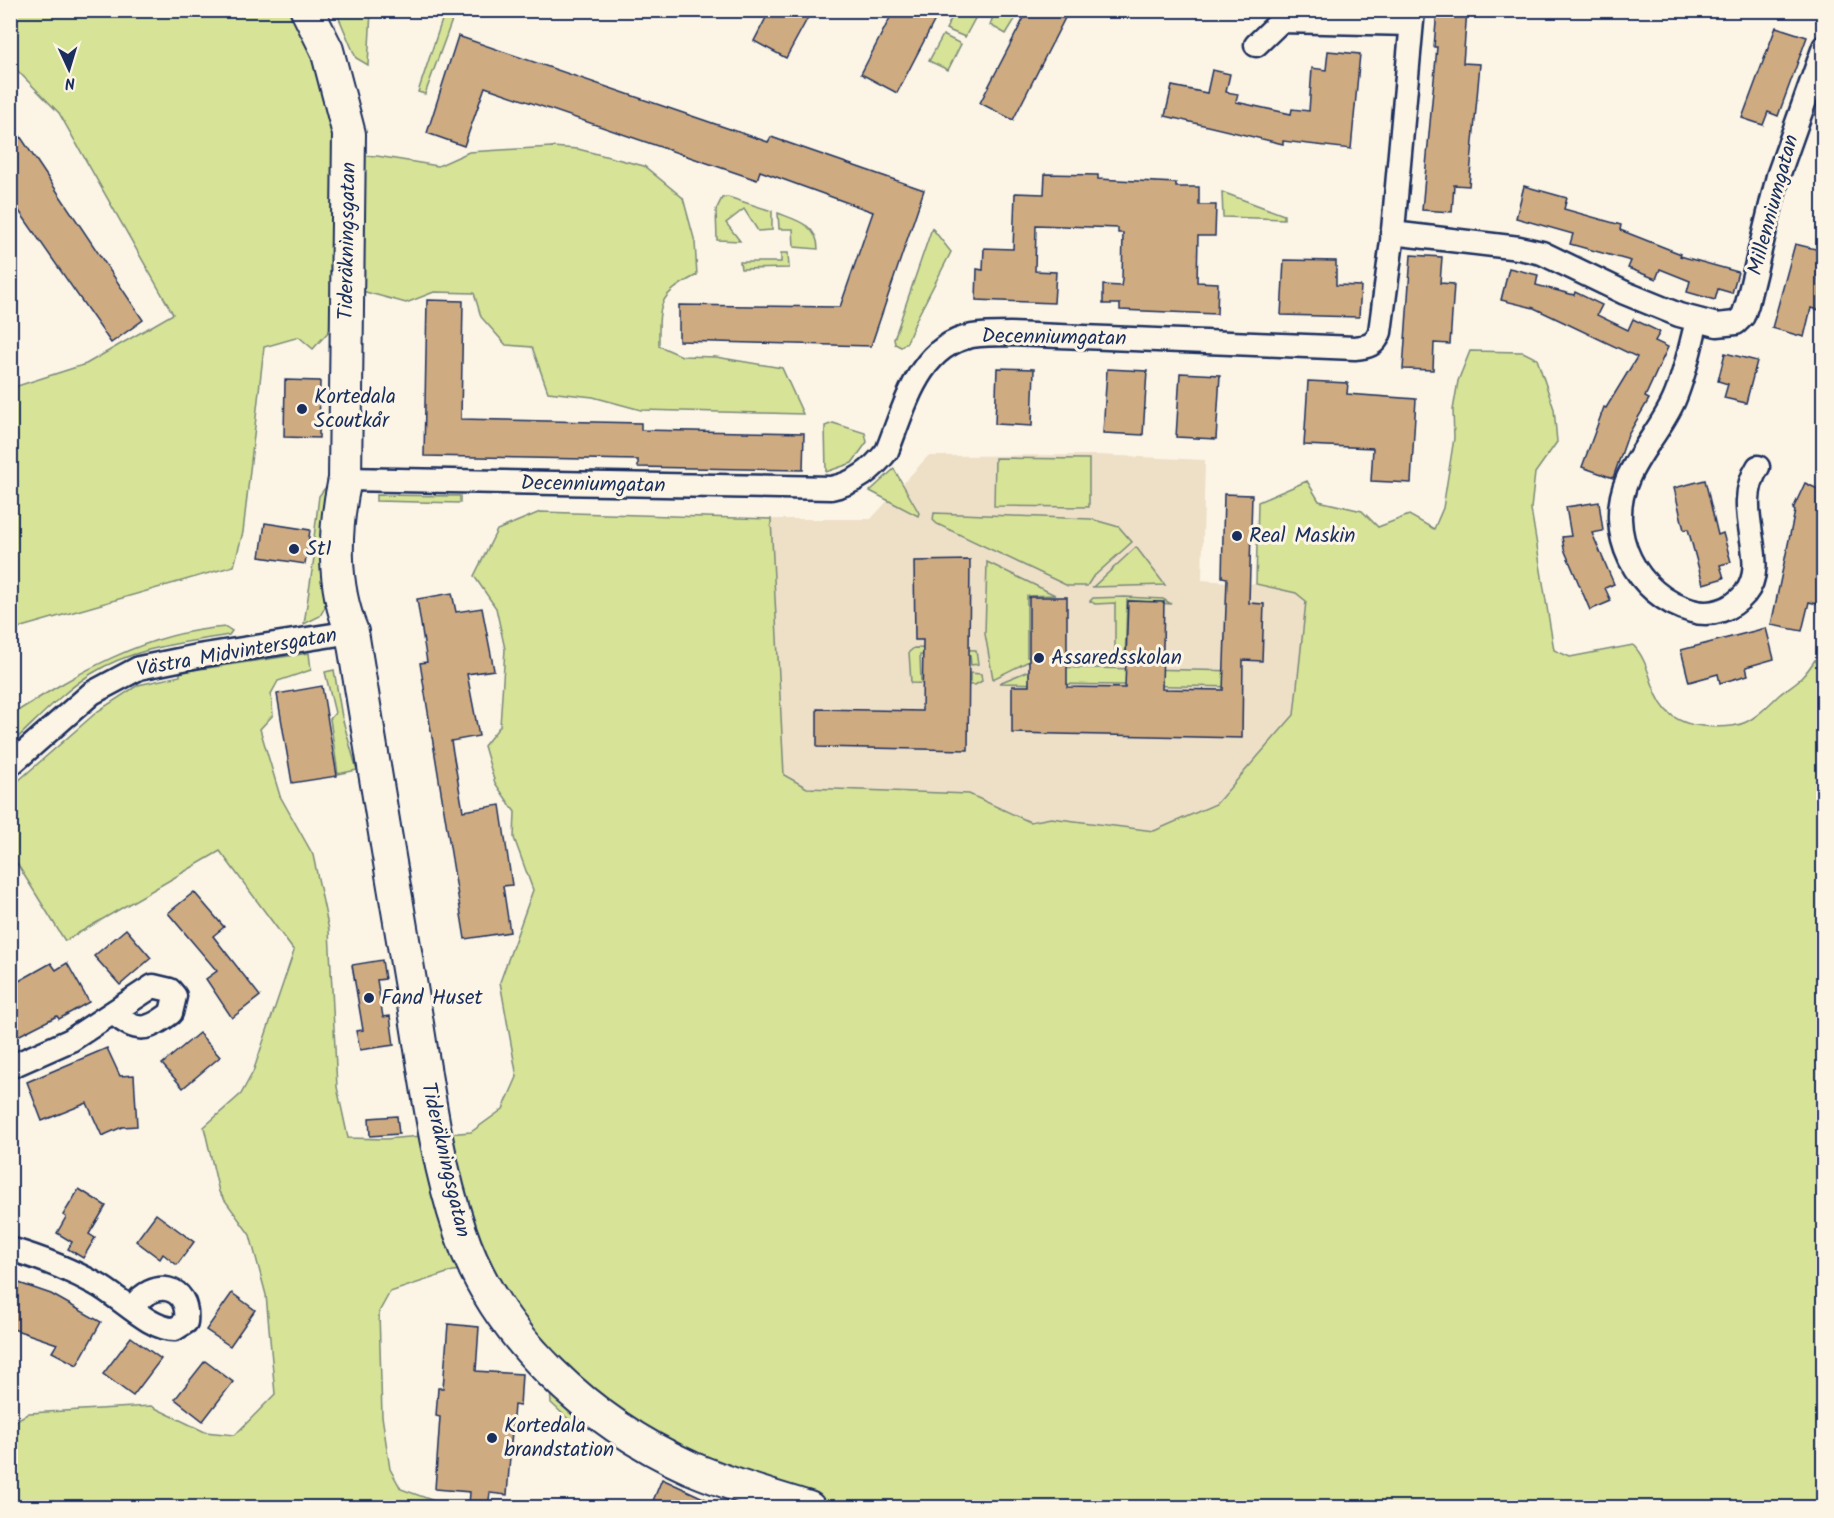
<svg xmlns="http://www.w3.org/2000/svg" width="1834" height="1518" font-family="Kalam,sans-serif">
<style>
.built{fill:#eedfc7}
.green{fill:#d7e396;stroke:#79897a;stroke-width:1.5}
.building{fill:#ceab81;stroke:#1b2f5e;stroke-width:1.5}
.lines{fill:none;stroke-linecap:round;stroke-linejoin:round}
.street-casing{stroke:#1b2f5e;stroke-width:27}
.secondary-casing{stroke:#1b2f5e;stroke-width:36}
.street{stroke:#fcf5e5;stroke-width:22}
.secondary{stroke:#fcf5e5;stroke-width:32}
.poi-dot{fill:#1b2f5e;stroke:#fcf5e5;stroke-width:2}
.labels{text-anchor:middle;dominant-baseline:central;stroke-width:6;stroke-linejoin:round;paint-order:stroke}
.street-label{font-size:21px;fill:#1b2f5e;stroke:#fcf5e5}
.poi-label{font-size:21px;fill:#1b2f5e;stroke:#fcf5e5;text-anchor:start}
</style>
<rect width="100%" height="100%" fill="#fcf5e5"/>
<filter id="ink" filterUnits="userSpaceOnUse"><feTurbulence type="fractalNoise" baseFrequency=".0167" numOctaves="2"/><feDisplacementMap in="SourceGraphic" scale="12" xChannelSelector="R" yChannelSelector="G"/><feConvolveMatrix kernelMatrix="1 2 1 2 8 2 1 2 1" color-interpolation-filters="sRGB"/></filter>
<g filter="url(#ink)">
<polygon class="built" points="1098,455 1205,460 1202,580 1256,584 1296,593 1306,601 1294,716 1216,804 1154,831 1051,818 1030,822 969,794 807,788 784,774 771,519 871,519 928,456"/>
<g class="green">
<path d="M11,11H332L299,25L329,107L336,154L377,156L438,166L469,152L552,147L578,149L644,166L683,198L695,242L697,275C657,296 659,303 659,346L682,356L716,357L782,368L803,414L641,410L593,397L548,392L532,347L506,345L481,317L474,293L434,292L406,303L336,284L330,330L313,349L299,337L264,347L243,532L234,566L11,630V388L86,364L173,314L59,113L11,64Z"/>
<polygon points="336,11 371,11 368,65 356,58"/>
<polygon points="445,11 455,12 425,94 418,92"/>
<polygon points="955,11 979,11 965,37 946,29"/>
<polygon points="995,11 1020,11 1006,34 990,25"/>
<polygon points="943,35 961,44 948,70 929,61"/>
<polygon points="1222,192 1284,215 1284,219 1223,217"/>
<polygon points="728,197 772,211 772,230 758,231 744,209 726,223 740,241 717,240 716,210 722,198"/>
<path d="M778,213C796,220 818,225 818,249L794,247L793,229H779Z"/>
<polygon points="932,228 951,252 917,318 907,342 901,347 895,344 894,339"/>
<polygon points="781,253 788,253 789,268 741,269 740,262 781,262"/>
<path d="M1470,351L1523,352L1537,359L1554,409L1557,442L1535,473L1531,509L1554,650L1570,657L1633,645C1651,663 1649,690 1666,710C1676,721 1689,725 1703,726C1744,730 1751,722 1779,695C1786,689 1795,684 1801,678C1810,669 1816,658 1823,648V1507H746L747,1503L646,1457L589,1426L579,1429L551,1403L550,1389L513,1353L484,1317L465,1270L453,1271L390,1292L379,1312L382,1416L390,1469L401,1489L451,1507H11V1423L29,1413L151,1406L205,1432L235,1435L275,1394L266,1295L250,1235L219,1192L204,1127L241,1094L253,1072L294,951L220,851L65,941L11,854L10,788L98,711L138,685L180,676V672L309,653L311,670L278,681L271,694L273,715L260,729L280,796L313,855L329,930L337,1087L348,1138L385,1139L471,1132L503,1109L517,1077L500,982L533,890L514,838L515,812L495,783L484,746L500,726L505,649L496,608L474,576L497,530L540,512L771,519L784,775L807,788L969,794L1030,822L1051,818L1154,831L1216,804L1294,715L1306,601L1296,593L1256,584L1258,502L1307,481L1319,501L1362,511L1378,527L1409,515L1434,529L1443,508L1454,438L1453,410L1458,381Z"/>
<polygon points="833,423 865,433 867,442 852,463 826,472 825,426"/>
<polygon points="995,458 1089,459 1089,507 994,506"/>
<polygon points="894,469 919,513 918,516 870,491"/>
<polygon points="325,488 329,490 327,535 313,546 319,496"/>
<polygon points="376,495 460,496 460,503 376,501"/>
<polygon points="934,513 1091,519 1119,527 1132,542 1092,578 1087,586 1068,586 937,524 933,520"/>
<polygon points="325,543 325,607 320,616 304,624 315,551"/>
<polygon points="1136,547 1165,585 1093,587"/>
<polygon points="987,562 1055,595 1027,596 1027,657 1067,658 1029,661 993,679 985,634"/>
<polygon points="1125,597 1163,599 1171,604 1127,600 1125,663 1115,663 1115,603 1095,604 1090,601 1093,598"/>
<path d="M226,627L232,631L229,635C181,643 133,648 91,674C61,693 37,720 11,744V715C78,673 145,632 226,627Z"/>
<polygon points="914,648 976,650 978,664 971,665 970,655 920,655 921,681 970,682 970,673 981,674 982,681 975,685 911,683 909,652"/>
<polygon points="1038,667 1242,671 1242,687 999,683"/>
<polygon points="334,670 342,717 357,770 338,774 330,719 335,713 325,672"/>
</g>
<g class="building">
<polygon points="770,10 812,10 786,58 754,41"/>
<polygon points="894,10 940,10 897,93 861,74"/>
<polygon points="1028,10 1069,10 1013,120 980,103"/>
<polygon points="1437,10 1467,10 1463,63 1480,64 1469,186 1454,185 1452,212 1422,210 1437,47 1434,47"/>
<polygon points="1776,27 1807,37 1778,116 1768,112 1763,125 1742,118"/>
<polygon points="458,36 768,142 771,137 924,190 871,346 679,341 679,305 840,307 873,212 760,171 757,180 485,87 464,146 427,133"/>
<polygon points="1328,51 1360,54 1351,149 1283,141 1283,144 1165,116 1172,86 1207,93 1212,70 1230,74 1226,92 1238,94 1236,102 1291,114 1292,109 1309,111 1312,68 1326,70"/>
<polygon points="10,121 143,320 111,343 10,198"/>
<polygon points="1045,174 1098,175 1098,179 1176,183 1176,187 1199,187 1199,205 1216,205 1215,236 1198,236 1197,282 1218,283 1217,314 1120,310 1120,304 1103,304 1103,285 1121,286 1122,280 1123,233 1118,233 1118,228 1036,225 1035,271 1056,272 1054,303 976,300 977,269 983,270 984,248 1013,249 1015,193 1044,194"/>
<polygon points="1524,186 1567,198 1564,209 1621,225 1620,230 1681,254 1680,256 1738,272 1732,293 1718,289 1715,300 1687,292 1690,281 1660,269 1656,279 1628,268 1631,261 1570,244 1573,234 1516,218"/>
<polygon points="1795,244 1824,251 1819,280 1824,282 1824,295 1820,310 1811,308 1804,337 1772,328"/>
<polygon points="1411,255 1442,257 1440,283 1454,284 1450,344 1434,343 1433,370 1403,369"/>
<polygon points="1284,260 1336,261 1336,285 1361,286 1359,317 1281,315"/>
<polygon points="1509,268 1538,275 1536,285 1574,295 1575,292 1602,305 1597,315 1628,330 1633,319 1660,332 1655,341 1668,347 1645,397 1649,399 1628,435 1613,478 1582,467 1604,407 1606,408 1637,357 1534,308 1501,300"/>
<polygon points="427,300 463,301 461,419 641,423 641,430 804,433 803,470 638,467 638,460 424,456"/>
<polygon points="1725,353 1757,361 1746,403 1724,398 1728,384 1718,381"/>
<polygon points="997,368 1034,369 1032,426 995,424"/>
<polygon points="1107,369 1147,371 1143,435 1103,433"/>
<polygon points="1180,373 1220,375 1216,439 1176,437"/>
<polygon points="285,380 320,381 319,438 284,437"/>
<polygon points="1308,381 1348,383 1347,394 1416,399 1411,483 1371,481 1373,448 1304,445"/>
<polygon points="1705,480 1718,535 1723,533 1731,562 1720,565 1724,578 1703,584 1688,529 1684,530 1674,488"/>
<polygon points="1805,483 1824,492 1824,576 1817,604 1809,602 1802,631 1771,625 1795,511 1793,509"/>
<polygon points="1224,494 1252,495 1249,603 1264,604 1262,661 1243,660 1242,738 1012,733 1012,686 1029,686 1029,597 1067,597 1067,687 1125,688 1128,601 1164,602 1162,689 1223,690 1227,578 1222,577"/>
<polygon points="1599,502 1603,531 1592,533 1614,584 1605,588 1611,601 1590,610 1564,549 1562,537 1571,536 1566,507"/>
<polygon points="265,523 310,530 305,564 260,557"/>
<polygon points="970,560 968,750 817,747 817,709 922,711 923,640 915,640 914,561"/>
<polygon points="452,593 456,612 482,608 494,670 467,674 479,736 451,741 463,811 500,805 512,885 503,886 510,932 465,939 420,663 427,662 417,599"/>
<polygon points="1766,628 1774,659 1746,667 1748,675 1720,683 1718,674 1689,682 1681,650"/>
<polygon points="322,686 337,776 292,783 277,694"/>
<polygon points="194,892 224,927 213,936 260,996 232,1018 206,979 217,971 168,913"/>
<polygon points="126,929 151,958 120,985 94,956"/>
<polygon points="382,960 385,979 377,980 383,1017 390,1016 394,1045 360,1050 356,1031 363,1030 352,965"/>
<polygon points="51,963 56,970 67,963 89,1002 59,1019 57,1016 10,1040 10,986"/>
<polygon points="199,1033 220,1057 183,1088 162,1064"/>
<polygon points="107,1048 120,1076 134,1075 137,1126 122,1127 102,1136 87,1103 42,1121 27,1082"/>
<polygon points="397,1116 399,1134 370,1136 369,1118"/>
<polygon points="79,1189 106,1206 89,1234 95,1238 83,1258 68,1249 72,1242 57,1233 66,1217 63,1215"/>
<polygon points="156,1214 194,1242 177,1265 163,1254 160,1259 136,1241"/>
<polygon points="19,1283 51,1294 101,1322 77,1365 52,1352 57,1344 10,1328 10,1309"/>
<polygon points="232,1293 255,1310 230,1346 206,1330"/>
<polygon points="448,1324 479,1327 476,1371 522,1374 520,1406 514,1405 507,1495 490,1493 488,1507 469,1505 470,1492 435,1489 440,1417 436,1416 438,1388 443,1388"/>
<polygon points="131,1337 161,1359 133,1396 103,1374"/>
<polygon points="205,1361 233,1382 203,1421 175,1399"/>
<polygon points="662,1479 725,1508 650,1508"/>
</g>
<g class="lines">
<defs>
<g id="street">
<polyline points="1256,45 1281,21 1411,24"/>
<polyline points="1392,233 1519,248 1542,253 1625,293 1679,315 1717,325 1736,323 1743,316 1747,304 1778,176 1824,47"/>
<path d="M1697,321C1690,347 1685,375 1674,400C1662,427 1640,451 1628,478C1604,532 1636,596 1692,611C1712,617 1732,609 1745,594C1772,561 1730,510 1758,467"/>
<path d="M345,479L831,488C856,483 872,470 887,451C905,407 918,346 972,336C984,334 998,334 1010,334L1355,348C1367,347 1376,345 1380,332L1392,241L1413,10"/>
<polyline points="10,765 92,693 139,668 198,656 352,632"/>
<path d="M10,1067L71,1040L153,986L170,990L175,996L171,1013C147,1031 138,1033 114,1014"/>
<path d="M10,1249C40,1258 69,1269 96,1284C119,1296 150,1330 175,1329L186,1322C190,1283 152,1279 133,1307"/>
</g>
<path id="secondary" d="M307,10L327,50L349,134L345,479C334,528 332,585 352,632C372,754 392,877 413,999C426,1076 435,1157 460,1231C495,1337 591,1423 691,1468C729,1484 769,1496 809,1508"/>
</defs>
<use href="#street" class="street-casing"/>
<use href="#secondary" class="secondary-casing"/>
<use href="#street" class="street"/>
<use href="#secondary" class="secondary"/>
</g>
</g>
<g class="poi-dot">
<circle cx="302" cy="409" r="6"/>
<circle cx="1237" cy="536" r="6"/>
<circle cx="294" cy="549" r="6"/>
<circle cx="1039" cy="658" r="6"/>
<circle cx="369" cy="998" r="6"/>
<circle cx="492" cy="1438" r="6"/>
</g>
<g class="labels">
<g class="street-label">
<text transform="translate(1774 205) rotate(-75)">Millenniumgatan</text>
<text transform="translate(348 241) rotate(-89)">Tideräkningsgatan</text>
<text transform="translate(1054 338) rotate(1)">Decenniumgatan</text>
<text transform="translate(593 485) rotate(1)">Decenniumgatan</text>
<text transform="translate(237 653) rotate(-10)">Västra Midvintersgatan</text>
<text transform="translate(445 1160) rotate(77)">Tideräkningsgatan</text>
</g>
<g class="poi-label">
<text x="314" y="397">Kortedala<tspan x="314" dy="24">Scoutkår</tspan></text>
<text x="1249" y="536">Real Maskin</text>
<text x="306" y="549">St1</text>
<text x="1051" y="658">Assaredsskolan</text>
<text x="381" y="998">Fand Huset</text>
<text x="504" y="1426">Kortedala<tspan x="504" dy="24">brandstation</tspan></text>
</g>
</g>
<rect width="1834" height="1518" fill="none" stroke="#fcf5e5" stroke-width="36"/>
<rect x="18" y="18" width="1798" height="1482" fill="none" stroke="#1b2f5e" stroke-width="2" filter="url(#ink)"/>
<g transform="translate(69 69) rotate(176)" stroke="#fcf5e5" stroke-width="4.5" paint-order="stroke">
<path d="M0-4.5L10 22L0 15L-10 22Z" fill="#1b2f5e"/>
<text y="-9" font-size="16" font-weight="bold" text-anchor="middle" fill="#1b2f5e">N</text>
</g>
</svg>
